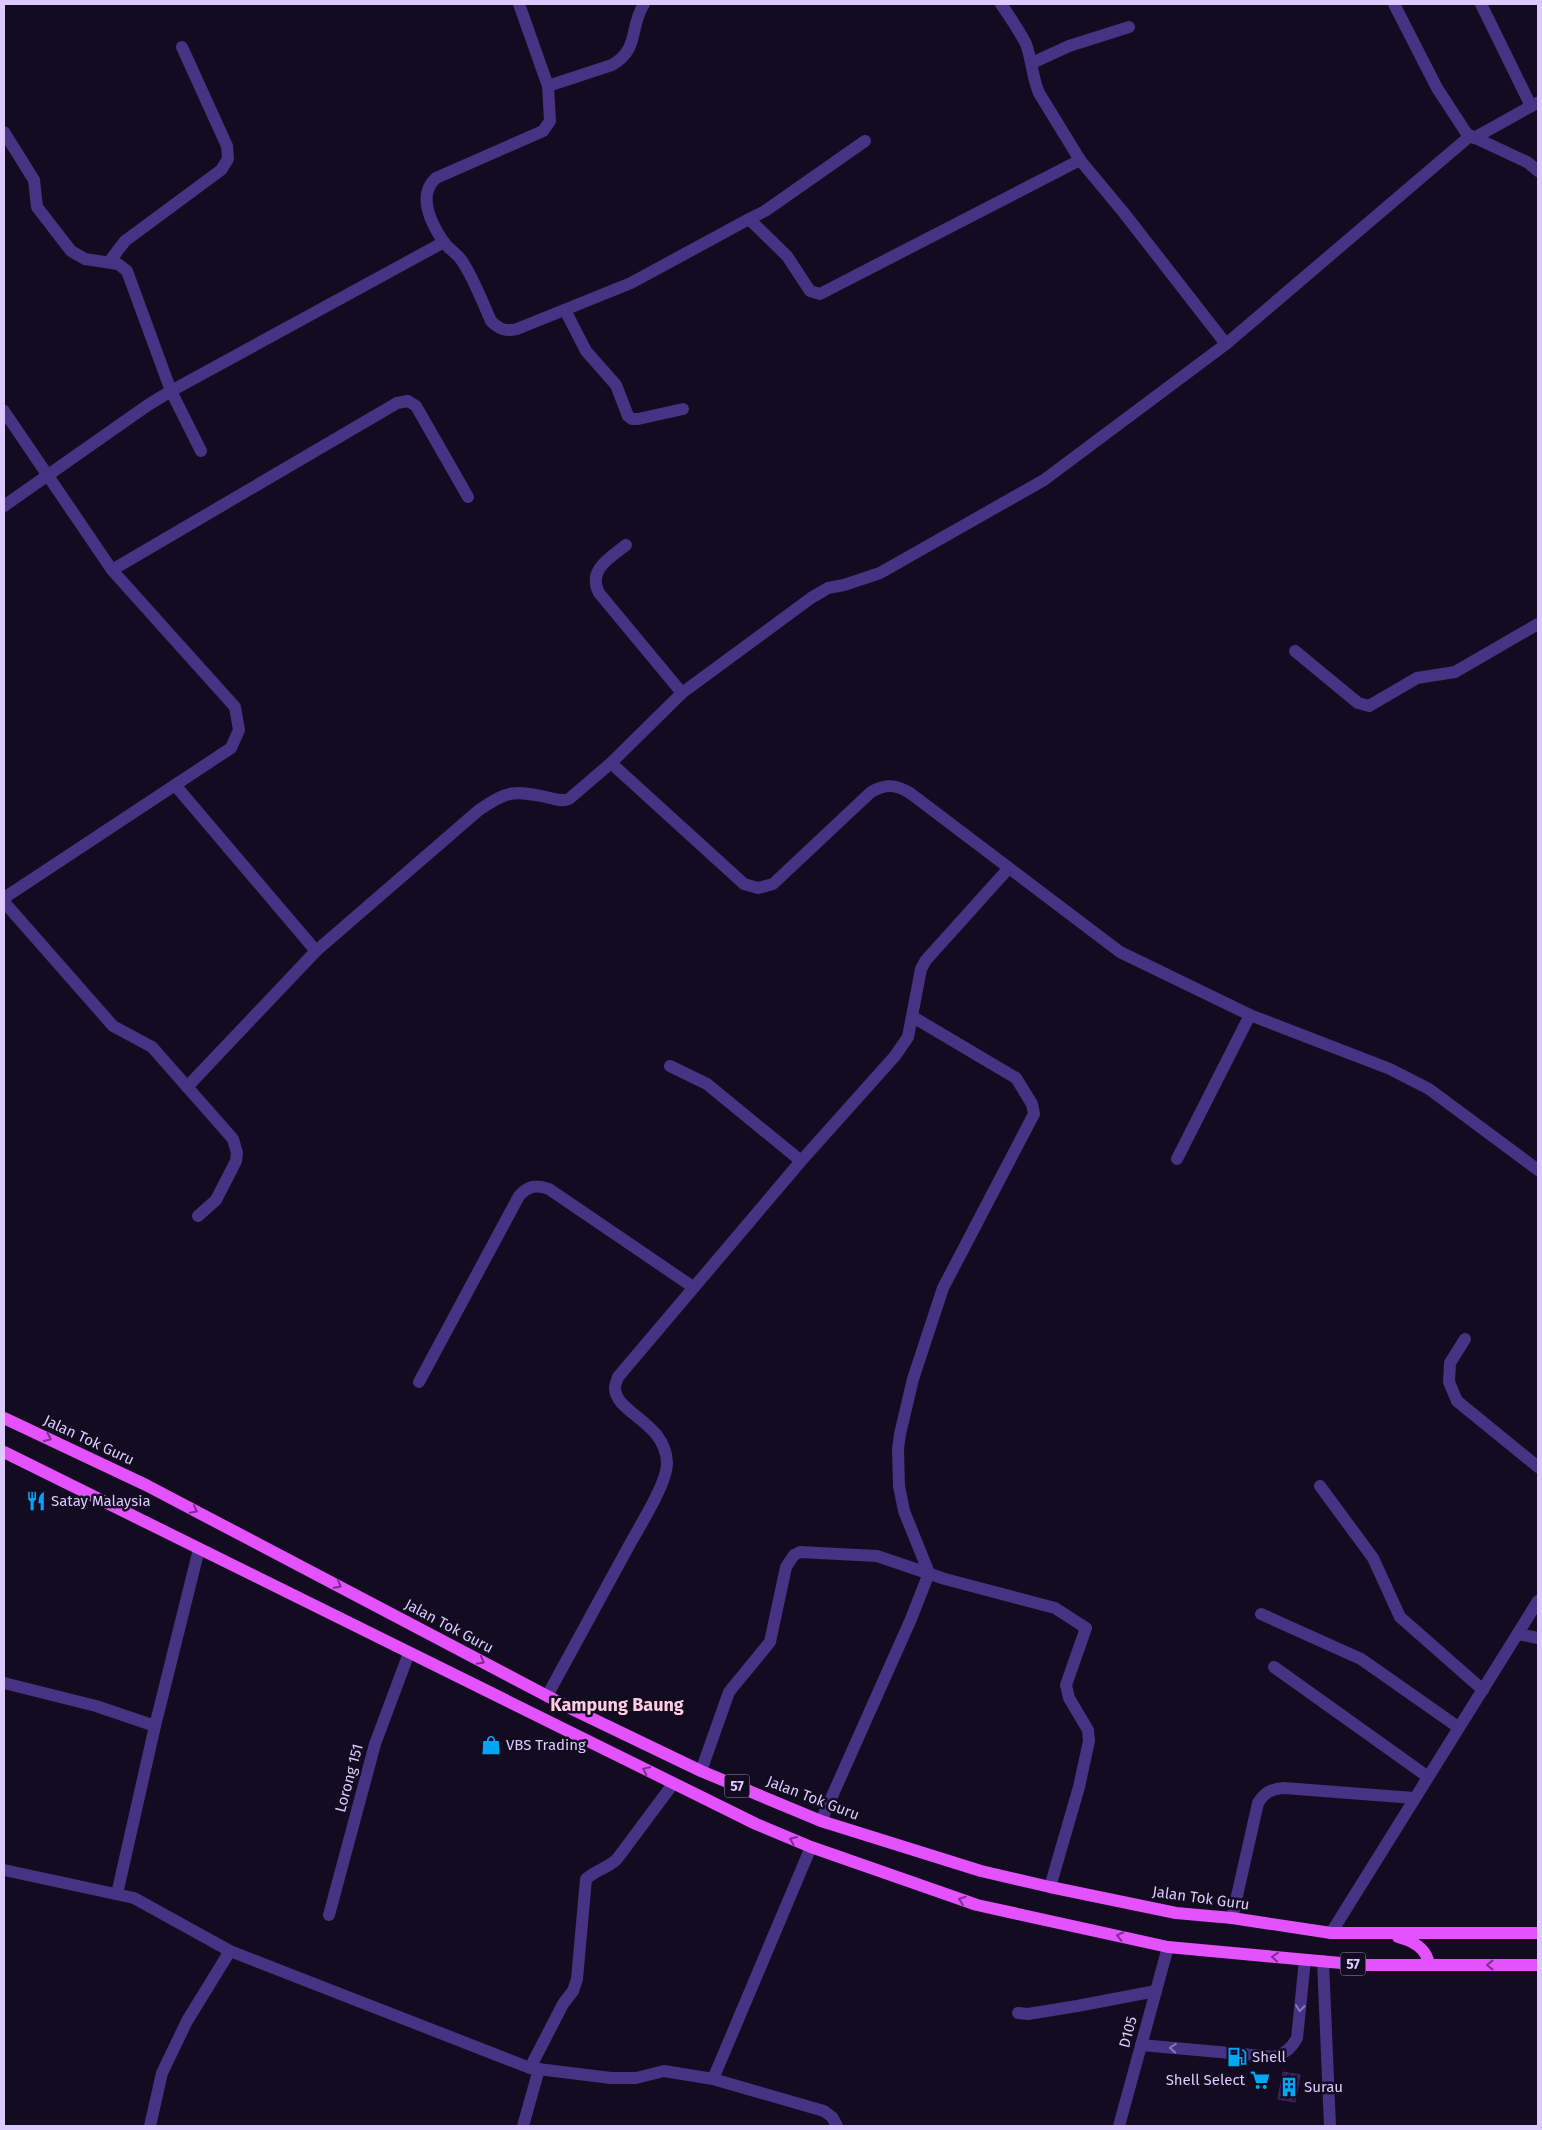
<svg xmlns="http://www.w3.org/2000/svg" width="1542" height="2130" font-family="'Fira Sans',sans-serif">
<style>
.building{fill:url(#building-hatch);stroke:#452570}
.lines{fill:none;stroke-linecap:round;stroke-linejoin:round}
.minor{stroke:#473283;stroke-width:12}
.major{stroke:#e451ff;stroke-width:12}
.oneway{stroke:#7c2e90}
.oneway2{stroke:#8a76bb}
.labels{text-anchor:middle;dominant-baseline:central;stroke-width:5;stroke-linejoin:round;paint-order:stroke}
.shield{fill:#130b20;stroke:#a091bc;stroke-width:1}
.shield-label{font-size:14px;font-weight:bold;fill:#dccaff}
.street-label{font-size:15px;fill:#dccaff;stroke:#130b20}
.poi-label{font-size:15px;fill:#dccaff;stroke:#130b20;text-anchor:start}
.quarter-label{font-size:18px;font-weight:bold;fill:#ffcce1;stroke:#130b20}
</style>
<defs>
<pattern id="building-hatch" width="6" height="6" patternUnits="userSpaceOnUse" patternTransform="scale(1.25)"><rect width="6" height="6" fill="#281542"/><path d="M-1 1l2-2M0 6l6-6M5 7l2-2" fill="none" stroke="#47365e"/></pattern>
</defs>
<rect width="100%" height="100%" fill="#130b20"/>
<polygon class="building" points="1283,2072 1300,2075 1295,2102 1278,2099"/>
<g class="lines">
<g class="minor">
<polyline points="519,4 548,86"/>
<path d="M644,4C629,27 640,49 612,65L548,86L550,121L543,131L436,178C417,195 431,223 443,241C448,249 457,253 462,261C474,279 482,301 491,321C499,329 506,332 517,329L631,283L749,219L765,211L865,141"/>
<path d="M1001,4C1010,17 1019,30 1026,44C1032,60 1032,77 1039,93L1080,160L1124,213L1226,344"/>
<polyline points="1394,4 1437,88 1467,134 1527,162 1538,171"/>
<polyline points="1481,4 1531,106"/>
<polyline points="1032,63 1069,46 1129,27"/>
<polyline points="4,132 34,180 37,207 71,251 85,259 118,264 127,271 171,391 148,405 4,506"/>
<polyline points="1474,138 1537,103"/>
<polyline points="749,219 787,256 810,291 820,294 1080,160"/>
<polyline points="109,262 125,241 221,170 228,159 227,146 182,47"/>
<polyline points="565,310 586,351 616,385 628,416 632,419 638,419 683,409"/>
<polyline points="4,411 112,570 235,707 239,730 231,748 4,898"/>
<polyline points="201,451 171,391 444,242"/>
<path d="M626,545C610,558 587,570 599,593L682,693"/>
<polyline points="112,570 397,403 408,401 416,406 468,497"/>
<polyline points="1295,651 1358,703 1369,706 1417,678 1455,672 1538,624"/>
<path d="M611,763L744,884L758,888L773,884L871,792C886,784 895,784 910,793L1120,952L1250,1015L1390,1069L1429,1089L1538,1170"/>
<polyline points="175,785 316,951"/>
<polyline points="4,902 113,1026 152,1047 233,1139 237,1153 236,1161 216,1200 198,1216"/>
<polyline points="670,1066 707,1084 801,1161"/>
<path d="M187,1087L316,951L479,810C507,791 513,790 546,797C554,799 561,802 569,799L611,763L682,693L811,598L828,588L844,585L880,573L1044,480L1226,344L1470,136"/>
<polyline points="1177,1159 1250,1015"/>
<polyline points="1465,1339 1450,1363 1449,1382 1457,1401 1538,1467"/>
<path d="M419,1382L519,1196C528,1186 536,1184 549,1189L693,1287"/>
<polyline points="1320,1486 1373,1558 1400,1617 1483,1690"/>
<polyline points="1261,1614 1361,1659 1458,1727"/>
<polyline points="1518,1634 1538,1638"/>
<polyline points="1274,1667 1428,1777"/>
<polyline points="4,1683 96,1706 155,1726 199,1549"/>
<path d="M547,1696C575,1644 603,1593 631,1542C641,1524 667,1483 667,1463C666,1422 615,1413 615,1388C615,1385 617,1380 618,1377L801,1161L895,1056L908,1037L921,969L926,960L1008,869"/>
<polyline points="701,1771 729,1692 770,1642 786,1567 794,1555 800,1552 877,1556 945,1579 1055,1608 1086,1628 1066,1685 1069,1698 1088,1730 1089,1741 1079,1787 1050,1887"/>
<polyline points="821,1821 911,1619 929,1573 904,1511 899,1486 898,1449 900,1434 913,1379 943,1288 1034,1114 1032,1104 1016,1078 913,1017"/>
<polyline points="811,1847 713,2079 824,2111 832,2117 837,2126"/>
<polyline points="4,1870 134,1898 230,1951 530,2068 611,2078 636,2078 664,2071 713,2079"/>
<polyline points="117,1894 155,1726"/>
<polyline points="329,1915 375,1744 409,1653"/>
<path d="M1232,1918L1258,1803C1265,1792 1271,1789 1284,1788L1414,1798"/>
<polyline points="1331,1933 1538,1601"/>
<polyline points="1323,1961 1330,2126"/>
<polyline points="1018,2013 1028,2014 1077,2006 1156,1991"/>
<path d="M1141,2045L1274,2057C1285,2053 1291,2049 1297,2038L1305,1960"/>
<path d="M530,2068L563,2004L573,1991L577,1979L586,1879C596,1870 608,1868 617,1859L673,1784"/>
<polyline points="150,2126 162,2073 187,2021 230,1951"/>
<polyline points="523,2126 539,2069"/>
<polyline points="1119,2126 1168,1947"/>
</g>
<g class="major">
<polyline points="4,1418 146,1485 572,1709 701,1771 821,1821 981,1871 1050,1887 1176,1913 1232,1918 1331,1933 1538,1933"/>
<polyline points="4,1452 756,1824 811,1847 977,1905 1168,1947 1363,1965 1538,1965"/>
<path d="M1398,1937C1413,1941 1427,1948 1429,1965"/>
</g>
</g>
<defs><path id="oneway-chevron" d="M-2-3.5L2.5 0L-2 3.5" fill="none" stroke-width="1.6" stroke-linecap="round" stroke-linejoin="round" transform="scale(1.25)"/></defs>
<g class="oneway">
<use href="#oneway-chevron" transform="translate(48 1438) rotate(25)"/>
<use href="#oneway-chevron" transform="translate(194 1510) rotate(28)"/>
<use href="#oneway-chevron" transform="translate(338 1585) rotate(28)"/>
<use href="#oneway-chevron" transform="translate(481 1661) rotate(28)"/>
<use href="#oneway-chevron" transform="translate(646 1770) rotate(-154)"/>
<use href="#oneway-chevron" transform="translate(793 1840) rotate(-157)"/>
<use href="#oneway-chevron" transform="translate(962 1900) rotate(-161)"/>
<use href="#oneway-chevron" transform="translate(1120 1936) rotate(-168)"/>
<use href="#oneway-chevron" transform="translate(1275 1957) rotate(-175)"/>
<use href="#oneway-chevron" transform="translate(1490 1965) rotate(-180)"/>
</g>
<g class="oneway2">
<use href="#oneway-chevron" transform="translate(1300 2008) rotate(96)"/>
<use href="#oneway-chevron" transform="translate(1173 2048) rotate(-175)"/>
</g>
<defs>
<symbol id="restaurant-bare" viewBox="-9 -9 18 18"><path d="M-5-6h1v4h1v-4h1v4h1v-4h1v5L-1.5 .5V6h-2V.5L-5-1ZM5-6V6H3V1.5H1.5Q1.5-4 5-6Z" fill="#00a6f5" stroke="#130b20" stroke-width="2.5" paint-order="stroke"/></symbol>
<symbol id="shop-bare" viewBox="-9 -9 18 18"><path d="M-5-2.5h2.3a2.7 3.5 0 0 1 5.4 0H5L5.5 6h-11ZM-1.5-2.5h3a1.5 2.3 0 0 0-3 0Z" fill="#00a6f5" stroke="#130b20" stroke-width="2.5" paint-order="stroke"/></symbol>
<symbol id="fuel-bare" viewBox="-9 -9 18 18"><path d="M-5.5-6h7V0h2V4h1.3V-2.5L3-4.5l.8-.8L6-3V5H2.5V1h-1V6h-7ZM-4.2-4.7v3.2H.2V-4.7Z" fill="#00a6f5" stroke="#130b20" stroke-width="2.5" paint-order="stroke"/></symbol>
<symbol id="supermarket-bare" viewBox="-9 -9 18 18"><path d="M-6-5.5h2.5l.6 2H6L4.5 2H-2.5L-4.4-4H-6ZM-1.5 3.2a1.3 1.3 0 1 0 .1 0ZM3 3.2a1.3 1.3 0 1 0 .1 0Z" fill="#00a6f5" stroke="#130b20" stroke-width="2.5" paint-order="stroke"/></symbol>
<symbol id="building-bare" viewBox="-9 -9 18 18"><path d="M-4-6H4V6H1V3H-1V6H-4ZM-2.5-4.3h1.7v1.8h-1.7ZM.8-4.3h1.7v1.8H.8ZM-2.5-1h1.7V.8h-1.7ZM.8-1h1.7V.8H.8Z" fill="#00a6f5" stroke="#130b20" stroke-width="2.5" paint-order="stroke"/></symbol>
</defs>
<g fill-rule="evenodd">
<use href="#restaurant-bare" x="22" y="1487" width="28" height="28"/>
<use href="#shop-bare" x="477" y="1731" width="28" height="28"/>
<use href="#fuel-bare" x="1223" y="2043" width="28" height="28"/>
<use href="#supermarket-bare" x="1246" y="2066" width="28" height="28"/>
<use href="#building-bare" x="1275" y="2073" width="28" height="28"/>
</g>
<g class="labels">
<g class="shield">
<rect x="724.5" y="1774.5" width="25" height="23" rx="4"/>
<rect x="1340.5" y="1952.5" width="25" height="23" rx="4"/>
</g>
<g class="shield-label">
<text x="737" y="1786">57</text>
<text x="1353" y="1964">57</text>
</g>
<g class="street-label">
<text transform="translate(89 1440) rotate(25)">Jalan Tok Guru</text>
<text transform="translate(449 1626) rotate(28)">Jalan Tok Guru</text>
<text transform="translate(349 1778) rotate(-75)">Lorong 151</text>
<text transform="translate(813 1798) rotate(21)">Jalan Tok Guru</text>
<text transform="translate(1201 1898) rotate(8)">Jalan Tok Guru</text>
<text transform="translate(1128 2032) rotate(-75)">D105</text>
</g>
<g class="poi-label">
<text x="51" y="1501">Satay Malaysia</text>
<text x="506" y="1745">VBS Trading</text>
<text x="1252" y="2057">Shell</text>
<text x="1245" y="2080" text-anchor="end">Shell Select</text>
<text x="1304" y="2087">Surau</text>
</g>
<g class="quarter-label">
<text x="617" y="1705">Kampung Baung</text>
</g>
</g>
<rect width="1542" height="2130" fill="none" stroke="#dccaff" stroke-width="10"/>
</svg>
